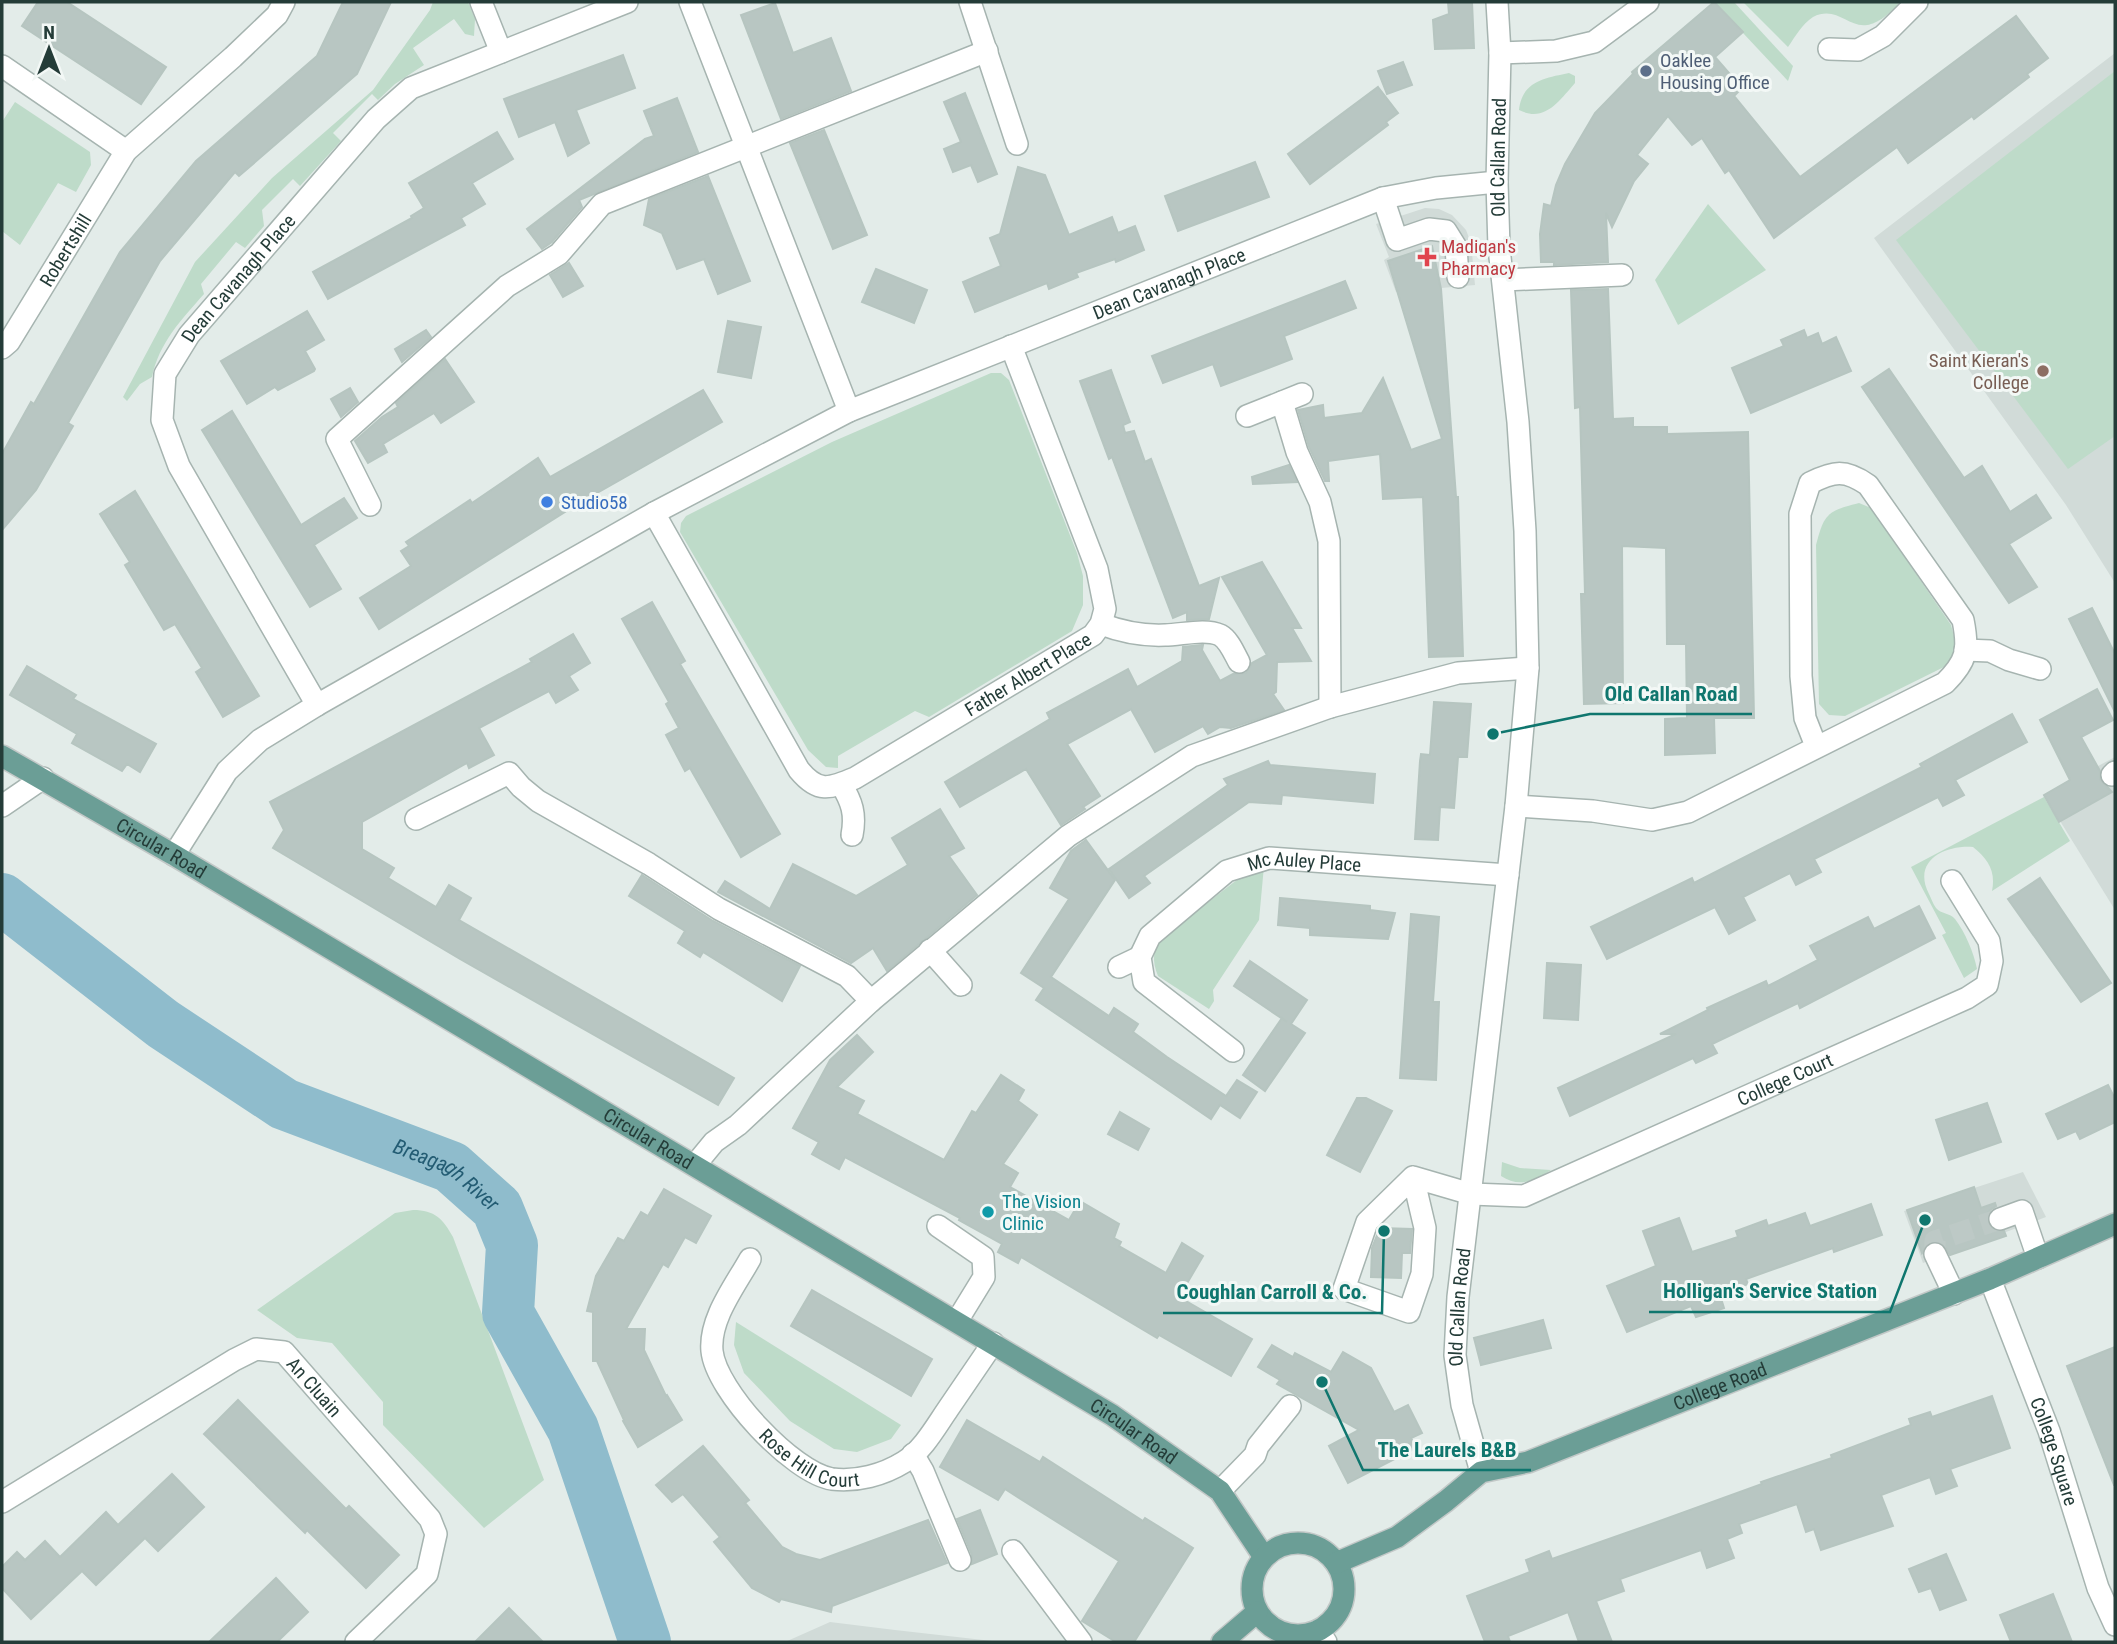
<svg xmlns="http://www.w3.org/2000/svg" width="2117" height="1644" font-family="'Roboto Condensed',sans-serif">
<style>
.built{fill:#d1dbd8}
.green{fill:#bedbc9}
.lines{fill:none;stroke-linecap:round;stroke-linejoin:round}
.river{stroke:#8fbccc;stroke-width:52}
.building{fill:#b8c6c2;stroke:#b6c5c0;stroke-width:2}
.minor-tunnel{stroke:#bdc9c6;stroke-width:21;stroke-dasharray:21 10;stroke-linecap:butt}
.minor-casing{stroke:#a6b4b0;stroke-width:24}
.major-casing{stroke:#c2c8c7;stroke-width:24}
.minor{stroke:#fff;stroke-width:21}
.major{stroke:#6b9e96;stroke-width:21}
.service-dot{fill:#5c6f8a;stroke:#f3f8f6;stroke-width:2.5}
.health-dot{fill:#e0444e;stroke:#f3f8f6;stroke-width:2.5}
.education-dot{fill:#8d6e63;stroke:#f3f8f6;stroke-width:2.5}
.shop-dot{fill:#3f7fe0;stroke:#f3f8f6;stroke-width:2.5}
.culture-dot{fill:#0f9aa8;stroke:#f3f8f6;stroke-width:2.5}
.labels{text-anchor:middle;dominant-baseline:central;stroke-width:6;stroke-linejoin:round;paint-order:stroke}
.service-label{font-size:19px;fill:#4e5e75;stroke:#f3f8f6;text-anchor:start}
.street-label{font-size:19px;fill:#243c38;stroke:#f3f8f6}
.health-label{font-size:19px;fill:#be3a42;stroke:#f3f8f6;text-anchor:start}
.education-label{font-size:19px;fill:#785e54;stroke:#f3f8f6;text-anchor:end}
.shop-label{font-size:19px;fill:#366cbe;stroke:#f3f8f6;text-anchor:start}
.culture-label{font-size:19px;fill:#0d838f;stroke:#f3f8f6;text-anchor:start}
.water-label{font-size:21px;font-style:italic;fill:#235c73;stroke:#f3f8f6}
.leader{fill:none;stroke:#0f766e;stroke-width:2.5}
.callout-dot{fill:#0f766e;stroke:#f3f8f6;stroke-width:2.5}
.callout-label{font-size:21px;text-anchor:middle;font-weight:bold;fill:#0f766e;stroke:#f3f8f6;stroke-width:6;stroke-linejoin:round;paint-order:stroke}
</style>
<rect width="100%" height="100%" fill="#e3ece9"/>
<g class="built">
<polygon points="2115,53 2115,583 2066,505 1874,238"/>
<polygon points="1425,208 1439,209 1452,215 1466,230 1471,243 1475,285 1396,292 1384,260 1389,257 1376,224"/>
<polygon points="2115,757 2115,910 2044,795"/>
<polygon points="2023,1172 2046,1217 1923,1263 1904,1211"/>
<polygon points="830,1622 895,1630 1001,1642 785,1642"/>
</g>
<g class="green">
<path d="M433,2H468L475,19L474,36L465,34L454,19L413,48L424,65L395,84L378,100L372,94L333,133L341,141L300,186L293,179L262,210L264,226L245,248L236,242L201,284L204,294C181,320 159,343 152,377L140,384L127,401L123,397L195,262L272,178L373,90L430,10Z"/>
<polygon points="1714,2 1734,2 1793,66 1788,81"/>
<path d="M1743,2H1900C1854,54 1847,0 1813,17C1802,24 1795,37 1788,47Z"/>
<polygon points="2115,71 2115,436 2068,469 1896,240"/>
<path d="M1569,73L1575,76V83C1559,101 1545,123 1519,110C1522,81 1545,78 1569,73Z"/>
<polygon points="15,102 90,152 91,165 76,192 58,183 20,245 2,231 2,122"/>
<polygon points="1708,204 1766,270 1678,325 1655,280"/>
<polygon points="991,373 1001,373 1009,380 1077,553 1083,576 1083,605 1072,631 929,717 915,711 838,756 838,768 826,767 808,750 680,532 681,523 686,516 832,442"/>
<path d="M1859,503L1871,508L1951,625L1956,644L1950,664L1845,716L1829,715L1819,704L1816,545C1824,514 1827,511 1859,503Z"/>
<path d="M2044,797L2070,841L1992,891C1996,871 1988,859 1973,847C1944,845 1912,861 1929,894C1931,898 1933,904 1936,908C1941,914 1950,913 1955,919C1965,932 1974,953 1977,969L1964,978L1942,935L1946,933L1911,867Z"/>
<path d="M1264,866L1259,920L1213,990L1214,1001L1209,1009L1158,976C1152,961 1152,949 1163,937L1242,876Z"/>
<path d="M1502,1162L1520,1168L1551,1170C1534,1181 1519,1188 1501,1176Z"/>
<path d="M413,1210C435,1210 443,1219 453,1237L544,1480L484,1528L383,1425V1402L332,1343L297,1338L257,1310L395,1213Z"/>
<polygon points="736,1322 901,1425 891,1439 857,1452 834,1449 790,1421 744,1373 734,1345"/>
</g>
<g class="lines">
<path class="river" id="s1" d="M2,899L163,1024L284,1104L451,1167L497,1208L512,1245L508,1313L573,1429L645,1642"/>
</g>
<g class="building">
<polygon points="38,2 67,2 166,67 141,104 22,26"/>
<polygon points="343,2 391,2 357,74 239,176 235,172 160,261 68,423 73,426 36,490 2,530 2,454 31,402 34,404 120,252 196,161 317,56"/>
<polygon points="1448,2 1472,2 1474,48 1435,49 1433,20 1449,14"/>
<polygon points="1714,2 1743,32 1715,57 1742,88 1734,96 1800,177 2016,16 2048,58 2027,74 2029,77 1974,119 1972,116 1908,163 1897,147 1774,238 1729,170 1725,173 1702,138 1692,145 1668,116 1637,155 1648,164 1634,181 1612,227 1606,213 1608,262 1554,265 1554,262 1541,262 1540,234 1544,204 1551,206 1556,185 1565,164 1595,113 1633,74 1632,72"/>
<polygon points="775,3 793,53 831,38 851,91 781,119 741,15"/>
<polygon points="623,55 635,88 576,110 589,143 568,156 555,122 519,137 504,99"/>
<polygon points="1403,62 1412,85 1387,94 1378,71"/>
<polygon points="1378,87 1398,113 1386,122 1388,125 1310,184 1288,154"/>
<polygon points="965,93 997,174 978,182 971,165 953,172 944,149 961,142 944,102"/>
<polygon points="677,98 698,152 579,200 582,207 552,242 542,249 527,229 645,139 654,136 644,111"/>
<polygon points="824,130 867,235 833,249 790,143"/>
<polygon points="497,132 513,159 472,183 485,204 461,218 465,225 328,299 313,272 412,218 411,216 424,208 409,183"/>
<polygon points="1255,162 1269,197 1178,231 1165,196"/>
<polygon points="1018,167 1045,175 1069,235 1112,217 1118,233 1135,226 1144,250 1116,262 1115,259 1076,273 1078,277 1049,289 1047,283 975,312 963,282 1001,266 990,238 1000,234"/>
<polygon points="708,176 750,281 718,294 704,259 677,269 662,233 644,225 649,199"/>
<polygon points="1432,246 1441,289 1456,497 1458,497 1463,656 1429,657 1423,497 1383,499 1380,454 1328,461 1329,481 1325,481 1309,447 1298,410 1323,405 1324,418 1362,413 1383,378 1411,450 1442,439 1388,261"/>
<polygon points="569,263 583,286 563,297 550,275"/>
<polygon points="876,269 927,290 914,323 862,302"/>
<polygon points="1345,281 1356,308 1284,336 1292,359 1221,386 1213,364 1163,383 1152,356"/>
<polygon points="1608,289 1613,419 1633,418 1633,427 1667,427 1667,434 1748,432 1754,718 1714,718 1715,753 1665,755 1665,719 1687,718 1686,644 1667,644 1666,548 1622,546 1623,703 1584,704 1581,594 1585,594 1580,407 1575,408 1571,290"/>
<polygon points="307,311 324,340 305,351 315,369 314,371 278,390 275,387 247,404 221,361"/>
<polygon points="728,321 761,327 751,378 718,372"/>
<polygon points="426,330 431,337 402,362 395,349"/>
<polygon points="1804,330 1807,338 1818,333 1822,344 1836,337 1851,371 1751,413 1732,368 1784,346 1781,340"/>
<polygon points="445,359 474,402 441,423 434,413 383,444 387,452 368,463 355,441 382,417 398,407 396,403"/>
<polygon points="1889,369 1964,478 1982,466 2010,512 2036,495 2051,518 2009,544 2037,587 2009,603 1958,528 1862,387"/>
<polygon points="1111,370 1130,422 1123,425 1125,433 1134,431 1145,462 1151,459 1199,586 1219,578 1209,619 1187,620 1187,612 1173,618 1112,457 1109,459 1080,381"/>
<polygon points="350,388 358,402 341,417 331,399"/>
<polygon points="703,390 722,422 576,505 379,629 360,598 411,566 401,551 409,546 406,542 470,500 472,503 538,458 550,477"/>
<polygon points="232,411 301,525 344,498 357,518 314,545 341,589 310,607 202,430"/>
<polygon points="1289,465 1297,482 1253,484 1252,477"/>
<polygon points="135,491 259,696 223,717 196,672 202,668 175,624 164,630 125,565 130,562 100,514"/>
<polygon points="1262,562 1301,628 1292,628 1311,661 1277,662 1276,692 1273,694 1284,710 1231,728 1220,727 1208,734 1203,726 1155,752 1131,709 1067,744 1100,796 1083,807 1085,809 1061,825 1026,769 960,807 945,782 1050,719 1047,713 1128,669 1137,687 1182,661 1183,647 1203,645 1202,650 1220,681 1233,674 1246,673 1252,663 1267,655 1222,577"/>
<polygon points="652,602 685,661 680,664 780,834 741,857 690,768 685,771 666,735 679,728 666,704 669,702 622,619"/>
<polygon points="2092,608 2115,654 2115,712 2069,619"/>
<polygon points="573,634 590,663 569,676 578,690 556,703 549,691 479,728 494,755 469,768 467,763 362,822 362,849 394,868 388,878 436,907 449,885 471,898 459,920 734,1078 718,1105 460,959 273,848 284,830 270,802 532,662 530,659"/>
<polygon points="27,666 76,695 73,699 156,744 140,772 127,764 122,771 72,743 77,734 10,695"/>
<polygon points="2097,689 2113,720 2081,737 2100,771 2100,779 2112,792 2059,822 2044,795 2070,780 2040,720"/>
<polygon points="1434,702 1471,704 1467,757 1458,757 1454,808 1440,807 1438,840 1415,839 1420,761 1421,754 1430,755"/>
<polygon points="2012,714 2027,742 1955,780 1964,795 1943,806 1938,797 1814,859 1821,872 1796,885 1790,873 1743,897 1755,920 1729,934 1715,907 1607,959 1591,927 1692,878 1694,883 1922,767 1920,764"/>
<polygon points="1268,761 1270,765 1375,774 1373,803 1282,795 1281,804 1249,802 1144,876 1150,883 1129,898 1109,869 1228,785 1224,779"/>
<polygon points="940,809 964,848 949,856 977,895 887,971 873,948 851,963 718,892 725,881 770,909 793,864 856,896 908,865 892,838"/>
<polygon points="1086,840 1115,880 1051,977 1109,1016 1114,1008 1138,1024 1133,1032 1167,1057 1226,1096 1237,1080 1257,1092 1240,1118 1220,1105 1211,1119 1036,1000 1044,988 1021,973 1069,899 1050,888 1071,851"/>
<polygon points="642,875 713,921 800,966 782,1001 703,952 700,957 678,943 685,931 629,896"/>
<polygon points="2040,878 2111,983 2081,1002 2008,899"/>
<polygon points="1280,898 1370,906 1370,910 1395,913 1388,939 1310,935 1310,928 1278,925"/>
<polygon points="1919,906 1935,938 1800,1008 1798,1003 1712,1044 1717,1053 1696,1063 1693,1058 1570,1116 1558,1088 1676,1034 1660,1034 1708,1010 1707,1008 1766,981 1768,986 1818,960 1810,946 1868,917 1874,929"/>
<polygon points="1411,914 1439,917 1433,1002 1439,1002 1436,1080 1400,1078"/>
<polygon points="1250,961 1307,1000 1291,1024 1305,1033 1265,1091 1243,1075 1282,1018 1287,1022 1234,986"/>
<polygon points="1547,963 1581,965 1578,1020 1544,1018"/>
<polygon points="857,1035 873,1052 837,1087 864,1101 857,1114 944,1160 972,1111 976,1113 1001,1075 1024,1090 1018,1101 1037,1115 1003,1164 1018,1173 1010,1187 1069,1220 1080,1201 1119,1224 1114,1238 1121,1242 1119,1246 1166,1273 1182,1243 1203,1256 1179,1297 1252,1339 1231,1376 1159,1335 1157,1338 1021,1257 1018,1263 998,1252 1002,1244 959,1220 960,1218 845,1157 839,1169 812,1154 819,1142 793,1128 830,1060"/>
<polygon points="2108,1085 2115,1099 2115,1122 2080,1139 2076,1131 2058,1139 2046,1114"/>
<polygon points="1357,1098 1366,1098 1392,1111 1360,1172 1327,1155"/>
<polygon points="1987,1103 2001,1142 1949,1160 1936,1120"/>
<polygon points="1120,1112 1149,1129 1138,1150 1108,1134"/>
<polygon points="1974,1187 1981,1208 1995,1203 1996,1206 1990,1210 1987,1216 1988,1223 1992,1229 2004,1231 2006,1236 1950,1255 1942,1243 1930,1242 1922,1253 1907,1210"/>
<polygon points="664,1189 711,1216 696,1243 685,1237 668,1267 663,1264 626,1329 645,1329 644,1350 666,1396 667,1395 682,1420 638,1447 623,1421 624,1420 597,1361 593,1361 593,1312 587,1311 596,1276 618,1238 624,1241 641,1212 648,1216"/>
<polygon points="1871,1204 1882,1235 1834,1252 1833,1248 1746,1279 1748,1284 1720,1295 1724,1308 1696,1317 1691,1306 1627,1332 1607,1286 1656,1266 1643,1231 1679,1218 1692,1252 1738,1237 1736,1231 1766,1220 1768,1226 1805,1213 1810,1226"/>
<polygon points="1380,1228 1412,1229 1410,1253 1402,1253 1401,1278 1371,1277 1372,1248"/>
<polygon points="812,1290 932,1359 911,1396 791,1326"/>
<polygon points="1543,1320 1551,1348 1481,1365 1474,1338"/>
<polygon points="1272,1345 1293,1357 1295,1353 1331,1372 1343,1352 1371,1368 1394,1412 1408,1405 1422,1433 1411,1438 1416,1448 1348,1483 1329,1446 1359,1430 1277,1384 1280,1380 1258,1367"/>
<polygon points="2115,1347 2115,1485 2114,1485 2067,1366"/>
<polygon points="1992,1396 2010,1448 1950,1469 1957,1486 1936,1494 1930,1477 1881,1495 1893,1526 1821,1550 1814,1529 1806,1532 1797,1504 1739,1524 1742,1533 1727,1539 1734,1558 1707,1568 1701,1550 1620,1579 1624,1591 1596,1601 1612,1642 1579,1642 1568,1612 1508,1636 1510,1642 1485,1642 1467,1596 1530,1572 1526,1560 1549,1551 1552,1559 1657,1522 1762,1484 1761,1482 1832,1458 1831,1455 1911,1425 1909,1419 1930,1412 1932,1417"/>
<polygon points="238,1400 346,1509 349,1506 399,1555 366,1588 307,1530 305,1533 204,1434"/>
<polygon points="967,1420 1040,1462 1043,1457 1143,1521 1145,1518 1193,1548 1134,1642 1116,1642 1082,1621 1119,1561 1005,1489 998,1500 940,1467"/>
<polygon points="703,1446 749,1500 745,1503 782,1547 796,1554 820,1560 928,1520 947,1563 832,1606 831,1612 781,1599 779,1602 752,1588 714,1542 720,1537 683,1494 672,1502 656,1485"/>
<polygon points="172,1474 204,1507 158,1551 145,1538 96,1585 82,1571 31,1619 2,1588 2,1567 17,1552 25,1560 45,1541 60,1557 106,1512 118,1525"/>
<polygon points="980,1510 997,1554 972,1564 972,1555 957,1519"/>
<polygon points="1946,1554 1966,1600 1940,1610 1931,1588 1919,1592 1909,1569"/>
<polygon points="276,1578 308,1612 277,1642 209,1642"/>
<polygon points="2053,1594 2072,1642 2011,1642 2000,1615"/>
<polygon points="509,1608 543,1642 475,1642"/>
</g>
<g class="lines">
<polyline class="minor-tunnel" points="1935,1254 1935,1241 2000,1219"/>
<defs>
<g id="minor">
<polyline points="481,2 501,52"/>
<polyline points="690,2 849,411"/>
<polyline points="970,2 1017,144"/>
<polyline points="1829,49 1858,50 1883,36 1917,2"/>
<polyline points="1500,53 1556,51 1594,42 1648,2"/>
<polyline points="2,66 126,151"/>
<polyline points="1383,198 1397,240 1429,229 1446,231 1456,247 1458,277"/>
<polyline points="1503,280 1622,275"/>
<path id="s2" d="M2,348L9,342L126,151L233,57L277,15L284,2"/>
<polyline points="1282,402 1297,452 1320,502 1329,541 1330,707"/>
<polyline points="1247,416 1302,394"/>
<polyline points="370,505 337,439 507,286 559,254 602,204 987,51"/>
<path id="s3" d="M654,513L799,770C818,793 829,789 855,778L1093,635L1101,624L1105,609L1097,569L1011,346"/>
<path d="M1101,624C1122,632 1142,636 1165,635C1181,635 1205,628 1220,635C1229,640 1234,653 1239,662"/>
<polyline points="1965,650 1990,651 2009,660 2040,669"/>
<path id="s4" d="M317,705L179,466L162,420L165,374L189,335L376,119L411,88L627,2"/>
<polyline points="2112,775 2115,772"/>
<path d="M841,784C852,802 856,814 852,835"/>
<polyline points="2,806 43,778"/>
<path d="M1516,806L1593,811L1652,820L1688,812L1945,683C1967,661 1969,650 1963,620L1868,485C1845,469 1834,471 1810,483L1800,514L1801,676L1805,718L1816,746"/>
<polyline points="416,819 509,773 521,787 538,801 649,864 719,909 847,976 871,1001"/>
<path id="s5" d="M174,855L227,771L260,740L317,705L654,513L849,411L1383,198L1436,188L1497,182"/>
<polyline points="930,950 961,985"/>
<polyline points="1119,967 1140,957"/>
<path id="s6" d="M1233,1051L1144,982L1140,957L1150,936L1227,871L1269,858L1508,875"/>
<polyline points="695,1165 714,1142 738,1125 871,1001 1068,836 1192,756 1330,707 1458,673 1528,668"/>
<path id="s7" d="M1413,1177L1425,1228L1422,1274L1409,1312L1344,1289L1367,1222L1413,1177L1471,1194L1524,1196L1967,998L1987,985L1992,961L1989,941L1952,881"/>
<polyline points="2000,1219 2022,1211 2038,1258"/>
<polyline points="938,1226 983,1257 984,1277 957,1321"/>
<polyline points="1935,1254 1954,1294"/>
<path id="s8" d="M750,1259C735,1286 709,1319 712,1351C716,1391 793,1473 832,1479C857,1482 883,1475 904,1462C923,1450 935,1428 948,1409C963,1387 978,1365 993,1343"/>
<path id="s9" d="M1990,1279L2049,1431L2098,1588L2115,1625"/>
<polyline points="913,1454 923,1471 960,1560"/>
<path id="s10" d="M1481,1472L1462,1405L1455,1355L1458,1297L1516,806L1528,668L1525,531L1518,422L1499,248L1497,182L1500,53L1497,2"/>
<polyline points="1220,1491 1255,1455 1258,1446 1290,1406"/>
<path id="s11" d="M2,1502L234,1360L256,1349L284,1352L430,1519L436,1534L427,1574L356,1642"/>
<polyline points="1013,1551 1081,1642"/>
<polyline points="1317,1631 1326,1642"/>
</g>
<g id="major">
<path id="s12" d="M2,756L174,855L1112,1415L1220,1491L1264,1557"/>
<circle cx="1298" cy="1589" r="46"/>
<path id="s13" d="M1336,1563L1397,1537L1446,1501L1481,1472L1528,1462L1990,1279L2115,1224"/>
<polyline points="1222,1642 1257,1612"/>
</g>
</defs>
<use href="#minor" class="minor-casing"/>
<use href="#major" class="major-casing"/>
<use href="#minor" class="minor"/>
<use href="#major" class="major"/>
</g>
<circle class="service-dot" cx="1646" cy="71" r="7"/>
<path class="health-dot" d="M1423.5 246.5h7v7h7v7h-7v7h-7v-7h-7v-7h7z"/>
<circle class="education-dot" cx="2043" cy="371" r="7"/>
<circle class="shop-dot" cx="547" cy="502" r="7"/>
<circle class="culture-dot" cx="988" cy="1212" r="7"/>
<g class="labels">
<g class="service-label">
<text x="1660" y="60">Oaklee<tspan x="1660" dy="22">Housing Office</tspan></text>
</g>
<g class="street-label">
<text stroke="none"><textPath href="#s10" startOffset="1323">Old Callan Road</textPath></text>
<text stroke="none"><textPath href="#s2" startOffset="117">Robertshill</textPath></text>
<text stroke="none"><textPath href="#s4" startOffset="492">Dean Cavanagh Place</textPath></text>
<text stroke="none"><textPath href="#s5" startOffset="1164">Dean Cavanagh Place</textPath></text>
<text stroke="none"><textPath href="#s3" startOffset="560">Father Albert Place</textPath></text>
<text stroke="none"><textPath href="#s12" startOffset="184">Circular Road</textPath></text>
<text stroke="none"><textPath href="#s6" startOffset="341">Mc Auley Place</textPath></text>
<text stroke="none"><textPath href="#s7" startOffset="742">College Court</textPath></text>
<text stroke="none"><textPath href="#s12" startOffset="751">Circular Road</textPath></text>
<text stroke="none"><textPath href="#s10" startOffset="168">Old Callan Road</textPath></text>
<text stroke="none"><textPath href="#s13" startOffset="427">College Road</textPath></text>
<text stroke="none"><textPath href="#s11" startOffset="371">An Cluain</textPath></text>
<text stroke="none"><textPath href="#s12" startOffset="1318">Circular Road</textPath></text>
<text stroke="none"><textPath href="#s8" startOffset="254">Rose Hill Court</textPath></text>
<text stroke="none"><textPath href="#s9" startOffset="184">College Square</textPath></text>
</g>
<g class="health-label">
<text x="1441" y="246">Madigan's<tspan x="1441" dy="22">Pharmacy</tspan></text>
</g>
<g class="education-label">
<text x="2029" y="360">Saint Kieran's<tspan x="2029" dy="22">College</tspan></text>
</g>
<g class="shop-label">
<text x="561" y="502">Studio58</text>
</g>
<g class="culture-label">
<text x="1002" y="1201">The Vision<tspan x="1002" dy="22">Clinic</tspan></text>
</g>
<g class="water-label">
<text stroke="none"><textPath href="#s1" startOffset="527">Breagagh River</textPath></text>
</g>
</g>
<path class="leader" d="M1493 734L1590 714H1752M1925 1220L1890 1312H1649M1384 1231L1382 1313H1163M1322 1382L1363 1470H1531"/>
<g class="callout-dot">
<circle cx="1493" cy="734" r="7"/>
<circle cx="1925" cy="1220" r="7"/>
<circle cx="1384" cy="1231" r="7"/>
<circle cx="1322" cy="1382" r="7"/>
</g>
<g class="callout-label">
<text x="1671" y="701">Old Callan Road</text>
<text x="1770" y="1298">Holligan's Service Station</text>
<text x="1272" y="1299">Coughlan Carroll &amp; Co.</text>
<text x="1447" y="1457">The Laurels B&amp;B</text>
</g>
<rect width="2117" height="1644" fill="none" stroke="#243c38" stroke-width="7"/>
<g transform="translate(49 49)" stroke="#f3f8f6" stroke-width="5" paint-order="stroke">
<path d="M0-5L12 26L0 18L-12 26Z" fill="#243c38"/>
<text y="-10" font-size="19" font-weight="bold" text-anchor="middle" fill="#243c38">N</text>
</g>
</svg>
